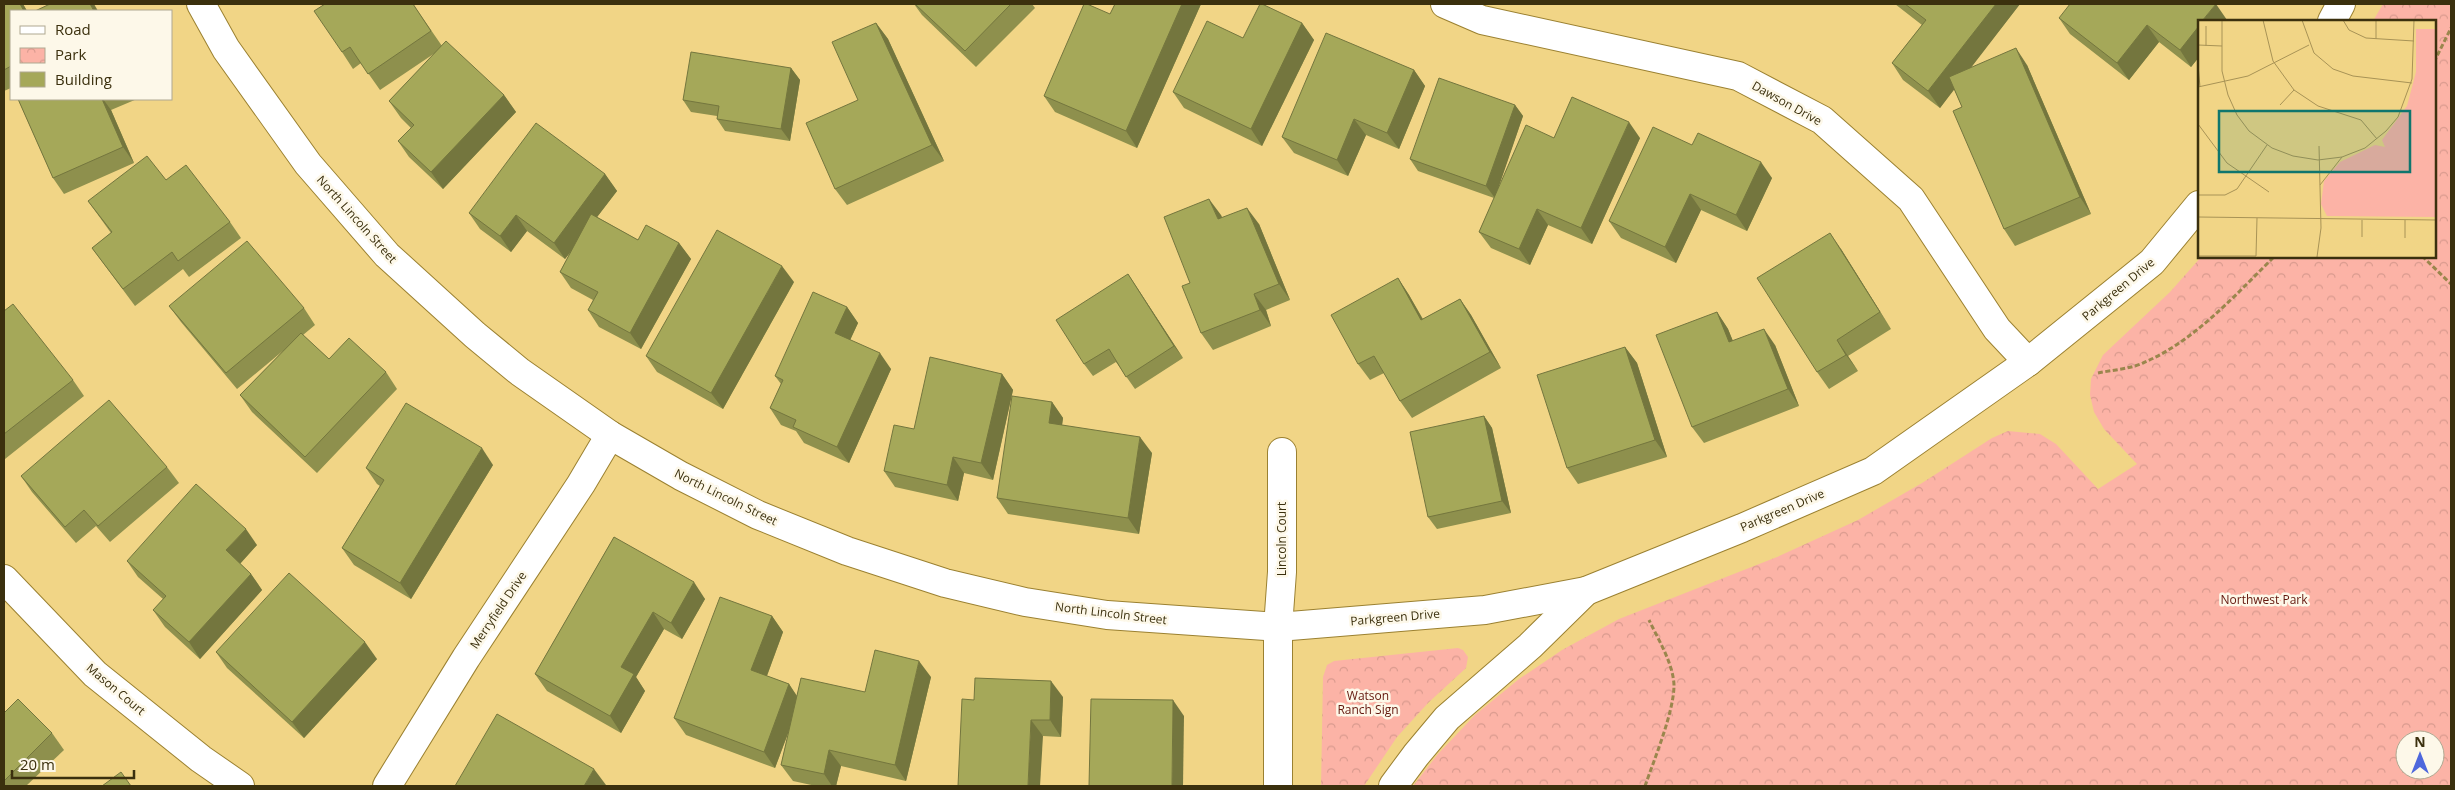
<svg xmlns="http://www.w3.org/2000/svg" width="2455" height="790" font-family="'Open Sans',sans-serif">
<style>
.park{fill:url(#park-crowns);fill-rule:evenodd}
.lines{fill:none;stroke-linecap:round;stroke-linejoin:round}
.minor-casing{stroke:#9b8131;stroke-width:30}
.path{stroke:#9a864d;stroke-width:3;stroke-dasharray:5 2.5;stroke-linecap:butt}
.minor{stroke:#fff;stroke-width:28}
.wall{fill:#8e904d}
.shaded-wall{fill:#74763e}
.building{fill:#a5a859;stroke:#74763e}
.labels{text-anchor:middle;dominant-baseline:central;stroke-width:5;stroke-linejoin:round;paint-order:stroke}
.street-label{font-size:12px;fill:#3b300e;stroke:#fdf8e9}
.park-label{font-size:12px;fill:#63170d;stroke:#fdf8e9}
.inset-road{fill:none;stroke:#a89356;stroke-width:1}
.view{fill:#0f766e;fill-opacity:0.15;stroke:#0f766e;stroke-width:2.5}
.inset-edge{fill:none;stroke:#3b300e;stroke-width:2.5}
</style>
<defs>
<pattern id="park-crowns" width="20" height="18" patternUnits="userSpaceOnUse" patternTransform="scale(1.25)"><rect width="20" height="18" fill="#fcb3a6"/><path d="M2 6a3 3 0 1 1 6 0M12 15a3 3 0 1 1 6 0" fill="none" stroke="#d99a8e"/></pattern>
</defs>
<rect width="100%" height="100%" fill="#f1d586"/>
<g class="park">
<path d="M2383,4H2451V786H1413L1438,754L1475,715L1519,679L1562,650L1619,619L1777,557L1858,520L1922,483L1992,438L2008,431L2040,434L2056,444L2098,489L2137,464L2104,429L2094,412L2090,395L2091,379L2103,355L2170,292L2202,256H2434V21H2373ZM2405,740H2435V770H2405Z"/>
<polygon points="1458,648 1463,650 1468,657 1466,668 1428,703 1397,737 1364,786 1321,786 1323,677 1327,665 1334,661"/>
</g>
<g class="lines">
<defs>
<g id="minor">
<polyline points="201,4 226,49 308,164 387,255 475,335 520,372 610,435 681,476 758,515 847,551 945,583 1025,602 1107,615 1278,627 1485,610 1586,591 1742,528 1873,471 2028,362 2152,262 2199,205"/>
<polyline points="1445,4 1482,20 1738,76 1822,120 1911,199 1997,329 2028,362"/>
<polyline points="2332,21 2341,4"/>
<polyline points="4,579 95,674 201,759 240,786"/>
<polyline points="387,786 466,658 581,484 610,435"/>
<polyline points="1278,786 1278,627 1282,572 1282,452"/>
<polyline points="1393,786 1416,755 1447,718 1530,646 1586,591"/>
</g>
</defs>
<use href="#minor" class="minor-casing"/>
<g class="path">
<polyline points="2434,62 2451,28"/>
<polyline points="2422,256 2451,284"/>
<path d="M2098,373C2112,370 2130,369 2143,363C2195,341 2235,295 2275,256"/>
<path d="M1645,786C1654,760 1674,712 1674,685C1673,663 1658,639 1649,620"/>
</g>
<use href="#minor" class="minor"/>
</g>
<g class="wall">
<polygon points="4,4 23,4 27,11 11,11 11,88 4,91"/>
<polygon points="413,4 442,46 504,95 516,112 443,189 409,157 398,141 411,128 401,118 389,101 435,53 380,90 361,63 353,69 342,52"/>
<polygon points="914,4 1032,4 1035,8 976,67 922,15"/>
<polygon points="1115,4 1201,4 1137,148 1055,112 1044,96 1110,14"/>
<polygon points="1895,4 2020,4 1970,68 2027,65 2091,214 2015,246 2004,229 1962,107 1954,89 1940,108 1903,80 1892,63 1922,25"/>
<polygon points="2059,18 2227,20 2199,21 2199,57 2191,67 2159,42 2129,80 2070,34"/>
<polygon points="876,23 888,39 944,161 847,205 835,189 858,100"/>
<polygon points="1302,23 1314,40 1262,146 1184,108 1173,92 1243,38"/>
<polygon points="791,68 800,80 790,141 725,131 717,119 717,116 691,112 683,100"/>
<polygon points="1414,70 1425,86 1399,149 1366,135 1348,176 1294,153 1282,137"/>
<polygon points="18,99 137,99 111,110 134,163 64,194 53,178"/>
<polygon points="1515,105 1523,116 1495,196 1554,138 1640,138 1592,244 1548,225 1530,265 1491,248 1479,232 1494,198 1418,171 1410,159"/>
<polygon points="1692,145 1772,178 1747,231 1701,210 1676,263 1621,238 1609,221"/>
<polygon points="605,174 617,191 597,217 638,240 679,243 691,259 641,349 599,327 588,310 593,300 571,288 560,272 570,253 565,259 527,231 511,252 480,229 469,213"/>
<polygon points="166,180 230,222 241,238 189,277 183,269 135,306 92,248 111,233 88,201"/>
<polygon points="1221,215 1222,218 1259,224 1290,300 1266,310 1271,326 1213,350 1201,333 1190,283"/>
<polygon points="1841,249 1891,329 1848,356 1858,371 1829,389 1817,372"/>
<polygon points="1128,274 1183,358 1135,389 1116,362 1093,376 1084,364"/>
<polygon points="1398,278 1409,295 1423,319 1460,299 1471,315 1501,368 1412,418 1400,401 1384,373 1370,380 1358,364"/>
<polygon points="794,282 723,409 657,372 646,356"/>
<polygon points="169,306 304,308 315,325 303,335 329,359 386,372 397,389 317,473 252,412 240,395 284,350 237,389 181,322"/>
<polygon points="847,307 858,323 850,340 891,369 849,463 804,443 796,431 781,425 770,408 781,384 775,376"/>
<polygon points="4,308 5,310 73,380 84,396 5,459 4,457"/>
<polygon points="1717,312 1728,329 1733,341 1775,345 1799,406 1704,443 1692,427"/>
<polygon points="1625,347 1637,363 1667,457 1578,484 1567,468"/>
<polygon points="1002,374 1013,390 993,480 964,473 958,501 895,487 884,471 914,429"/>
<polygon points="1052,402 1063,418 1062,425 1152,453 1139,534 1008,514 997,498"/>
<polygon points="1484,416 1492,428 1511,513 1437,529 1428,517"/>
<polygon points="493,465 411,599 354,565 342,548 380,486 377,484 366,468"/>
<polygon points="167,467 179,483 110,542 96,526 76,543 32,492 21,476"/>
<polygon points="614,537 705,599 682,639 664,629 636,677 645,691 621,733 547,691 535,674"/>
<polygon points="257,545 240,564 251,574 262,590 200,659 165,627 153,610 163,599 138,577 127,561"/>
<polygon points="772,616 783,632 767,676 789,684 797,696 865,692 931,677 906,781 841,766 836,786 816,786 793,781 781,765 789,731 775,768 686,735 674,718"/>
<polygon points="216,652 377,659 304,738 227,668"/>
<polygon points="1063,697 1061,737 1043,736 974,700"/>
<polygon points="4,713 52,733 64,750 26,786 4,786"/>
</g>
<g class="shaded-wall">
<polygon points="20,4 23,4 27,11 24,11"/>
<polygon points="90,4 94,4 98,11 94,11"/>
<polygon points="1182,4 1201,4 1137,148 1126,131"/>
<polygon points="1996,4 2020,4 1940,108 1928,91"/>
<polygon points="2216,4 2227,20 2226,21 2202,21"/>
<polygon points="876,23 888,39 944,161 932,145"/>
<polygon points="1302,23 1314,40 1262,146 1251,129"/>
<polygon points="2147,25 2159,42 2129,80 2117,63"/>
<polygon points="2199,26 2199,57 2191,67 2180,50"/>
<polygon points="2016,48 2027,65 2091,214 2080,197"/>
<polygon points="791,68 800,80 790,141 781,129"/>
<polygon points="1414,70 1425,86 1399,149 1387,133"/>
<polygon points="504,95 516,112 443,189 431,172"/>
<polygon points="102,99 103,99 111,110 134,163 123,147"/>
<polygon points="1515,105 1523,116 1495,198 1486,186"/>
<polygon points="1354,119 1366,135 1348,176 1337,160"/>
<polygon points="1629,122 1640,138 1592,244 1581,228"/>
<polygon points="1761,162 1772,178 1747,231 1736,215"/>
<polygon points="605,174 617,191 565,259 554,243"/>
<polygon points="1690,194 1701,210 1676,263 1665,247"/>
<polygon points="1209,199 1221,215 1229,235 1218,219"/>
<polygon points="1247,208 1259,224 1290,300 1279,284"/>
<polygon points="1537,209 1548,225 1530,265 1519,249"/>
<polygon points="516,215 527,231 511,252 500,236"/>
<polygon points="1830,233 1841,249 1891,329 1880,312"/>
<polygon points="679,243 691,259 641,349 630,333"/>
<polygon points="782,266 794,282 723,409 711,393"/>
<polygon points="1128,274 1136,286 1183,358 1174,346"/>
<polygon points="1398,278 1409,295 1432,336 1421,320"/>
<polygon points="1254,294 1266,310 1271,326 1260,310"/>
<polygon points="1460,299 1471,315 1501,368 1490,352"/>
<polygon points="847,307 858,323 846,349 835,333"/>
<polygon points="1717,312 1728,329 1740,359 1729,342"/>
<polygon points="1764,329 1775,345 1799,406 1788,389"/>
<polygon points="1837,340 1848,356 1858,371 1846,355"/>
<polygon points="1625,347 1637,363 1667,457 1655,440"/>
<polygon points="880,353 891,369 849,463 837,447"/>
<polygon points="1002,374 1013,390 993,480 981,463"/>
<polygon points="1052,402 1063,418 1060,440 1049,423"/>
<polygon points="1484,416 1492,428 1511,513 1502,501"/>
<polygon points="1140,437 1152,453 1139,534 1128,518"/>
<polygon points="482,448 493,465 411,599 400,583"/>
<polygon points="953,457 964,473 958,501 947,485"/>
<polygon points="246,529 257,545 237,567 226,550"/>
<polygon points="251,574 262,590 200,659 189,642"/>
<polygon points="694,582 705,599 682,639 671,623"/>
<polygon points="653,612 664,629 636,677 645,691 621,733 610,716 621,667"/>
<polygon points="772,616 783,632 763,686 751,670"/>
<polygon points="365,642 377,659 304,738 292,722"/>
<polygon points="919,661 931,677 906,781 895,765"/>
<polygon points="1051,681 1063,697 1061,737 1050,720"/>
<polygon points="789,684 800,701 775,768 764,752"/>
<polygon points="1173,700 1184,716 1183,786 1172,786"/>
<polygon points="1031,720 1043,736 1040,786 1028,786"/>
<polygon points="829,750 841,766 836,786 832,786 824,774"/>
<polygon points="594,769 606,785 605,786 584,786"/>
</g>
<g class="building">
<polygon points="4,4 20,4 24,11 11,11 11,66 4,70"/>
<polygon points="50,4 90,4 94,11 35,11"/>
<polygon points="325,4 413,4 431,31 368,74 350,47 342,52 314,11"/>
<polygon points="915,4 1011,4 965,51"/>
<polygon points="1084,4 1087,4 1110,14 1115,4 1182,4 1126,131 1044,96"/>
<polygon points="1260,4 1262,4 1302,23 1251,129 1173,92 1207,21 1243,38"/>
<polygon points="1905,4 1996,4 1928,91 1892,63 1926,20"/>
<polygon points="2070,4 2216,4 2202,21 2199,21 2199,26 2180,50 2147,25 2117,63 2059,18"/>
<polygon points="876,23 932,145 835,189 806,123 858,100 832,42"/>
<polygon points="1326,33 1414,70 1387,133 1354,119 1337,160 1282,137"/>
<polygon points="446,41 504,95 431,172 398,141 414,125 389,101"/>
<polygon points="2016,48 2080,197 2004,229 1953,111 1962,107 1949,77"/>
<polygon points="691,52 791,68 781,129 717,119 719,106 683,100"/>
<polygon points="1439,78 1515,105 1486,186 1410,159"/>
<polygon points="1572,97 1629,122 1581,228 1537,209 1519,249 1479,232 1526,125 1554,138"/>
<polygon points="18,99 102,99 123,147 53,178"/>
<polygon points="536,123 605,174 554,243 516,215 500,236 469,213"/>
<polygon points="1653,127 1692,145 1698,133 1761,162 1736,215 1690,194 1665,247 1609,221"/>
<polygon points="147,156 166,180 186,165 230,222 178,261 172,252 123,289 92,248 112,232 88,201"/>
<polygon points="1209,199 1218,219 1247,208 1279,284 1254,294 1260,310 1201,333 1182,286 1190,283 1164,217"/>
<polygon points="591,214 638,240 646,225 679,243 630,333 588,310 598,292 560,272"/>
<polygon points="717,230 782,266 711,393 646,356"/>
<polygon points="1830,233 1880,312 1837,340 1846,355 1817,372 1757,278"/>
<polygon points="247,241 304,308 226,373 169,306"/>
<polygon points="1128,274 1174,346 1126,377 1109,349 1084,364 1056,320"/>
<polygon points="1398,278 1421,320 1460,299 1490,352 1400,401 1374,356 1358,364 1331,315"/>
<polygon points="813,292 847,307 835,333 880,353 837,447 793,427 796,420 770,408 783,380 775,376"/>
<polygon points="13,304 73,380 4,434 4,311"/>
<polygon points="1717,312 1729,342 1764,329 1788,389 1692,427 1656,335"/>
<polygon points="301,333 329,359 349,338 386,372 305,457 240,395"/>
<polygon points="1625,347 1655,440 1567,468 1537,375"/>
<polygon points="930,357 1002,374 981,463 953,457 947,485 884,471 894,425 914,429"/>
<polygon points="1012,396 1052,402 1049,423 1140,437 1128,518 997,498"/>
<polygon points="109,400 167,467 98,526 84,510 65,527 21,476"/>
<polygon points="406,403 482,448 400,583 342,548 384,480 366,468"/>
<polygon points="1484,416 1502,501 1428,517 1410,432"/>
<polygon points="196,484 246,529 226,550 251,574 189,642 153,610 166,596 127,561"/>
<polygon points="614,537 694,582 671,623 653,612 621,667 634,674 610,716 535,674"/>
<polygon points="289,573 365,642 292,722 216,652"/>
<polygon points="720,597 772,616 751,670 789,684 764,752 674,718"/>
<polygon points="875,650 919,661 895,765 829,750 824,774 781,765 801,678 865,692"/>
<polygon points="975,678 1051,681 1050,720 1031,720 1028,786 958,786 962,699 974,700"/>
<polygon points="18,699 52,733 4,781 4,713"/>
<polygon points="1091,699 1173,700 1172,786 1089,786"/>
<polygon points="497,714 594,769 584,786 455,786"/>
<polygon points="121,772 131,786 102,786"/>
</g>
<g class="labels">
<g class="street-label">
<text transform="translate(1787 103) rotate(29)">Dawson Drive</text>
<text transform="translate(357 219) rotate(48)">North Lincoln Street</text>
<text transform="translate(2118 289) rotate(-40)">Parkgreen Drive</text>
<text transform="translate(726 497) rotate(26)">North Lincoln Street</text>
<text transform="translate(1782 510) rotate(-23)">Parkgreen Drive</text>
<text transform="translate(1281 539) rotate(-90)">Lincoln Court</text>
<text transform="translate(498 610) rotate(-56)">Merryfield Drive</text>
<text transform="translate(1111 613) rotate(7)">North Lincoln Street</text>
<text transform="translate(1395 617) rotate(-5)">Parkgreen Drive</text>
<text transform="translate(116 689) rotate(40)">Mason Court</text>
</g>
<g class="park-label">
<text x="2264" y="599">Northwest Park</text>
<text x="1368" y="695">Watson<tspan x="1368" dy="14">Ranch Sign</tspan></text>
</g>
</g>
<g transform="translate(2198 20)">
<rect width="238" height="238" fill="#f1d586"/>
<path d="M218,9H237V197L129,196L123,184L126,161L142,142L177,125L187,127L184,120L209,86L218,52Z" fill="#fcb3a6"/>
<path class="inset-road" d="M24,0V51L30,75L39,95L51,111L74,128L95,136L120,140L144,137L167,128L188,111L200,97L214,59L216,0M65,0L75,41L96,70L120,86L163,100L179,119M104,0L116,33L135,49L155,56L214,63M145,0L151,10L168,18L216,21M178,19V0M0,25L24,26M8,26V6M0,45L2,67M0,67L50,56L111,25M82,85L96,70M0,104L29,143L71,172M122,165L144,137M0,172V197M1,175H27L39,169L69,125M0,197L238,200M164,217V200M207,218V200M0,236H58L59,198M119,237L123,208L121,126"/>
<path class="view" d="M21,91H212V152H21Z"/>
<rect width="238" height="238" class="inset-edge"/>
</g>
<rect width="2455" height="790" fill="none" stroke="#3b300e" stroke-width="10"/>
<rect x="10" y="10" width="162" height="90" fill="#fdf8e9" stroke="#afa891"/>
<rect x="20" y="26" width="25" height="8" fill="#ffffff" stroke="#afa891"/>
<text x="55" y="35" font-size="15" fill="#3b300e">Road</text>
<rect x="20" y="48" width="25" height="15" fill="url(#park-crowns)" stroke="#afa891"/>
<text x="55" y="60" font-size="15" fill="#3b300e">Park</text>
<rect x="20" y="72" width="25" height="15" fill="#a5a859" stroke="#afa891"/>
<text x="55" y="85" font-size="15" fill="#3b300e">Building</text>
<g transform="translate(2420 755)"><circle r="24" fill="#fdf8e9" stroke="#afa891"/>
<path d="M0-4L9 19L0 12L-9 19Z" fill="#4e67dc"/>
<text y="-8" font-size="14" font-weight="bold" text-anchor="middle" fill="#3b300e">N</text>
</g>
<path d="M12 770v8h122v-8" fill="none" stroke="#3b300e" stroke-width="2.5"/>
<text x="20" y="770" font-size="15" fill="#3b300e" stroke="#fdf8e9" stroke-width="4" paint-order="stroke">20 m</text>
</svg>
